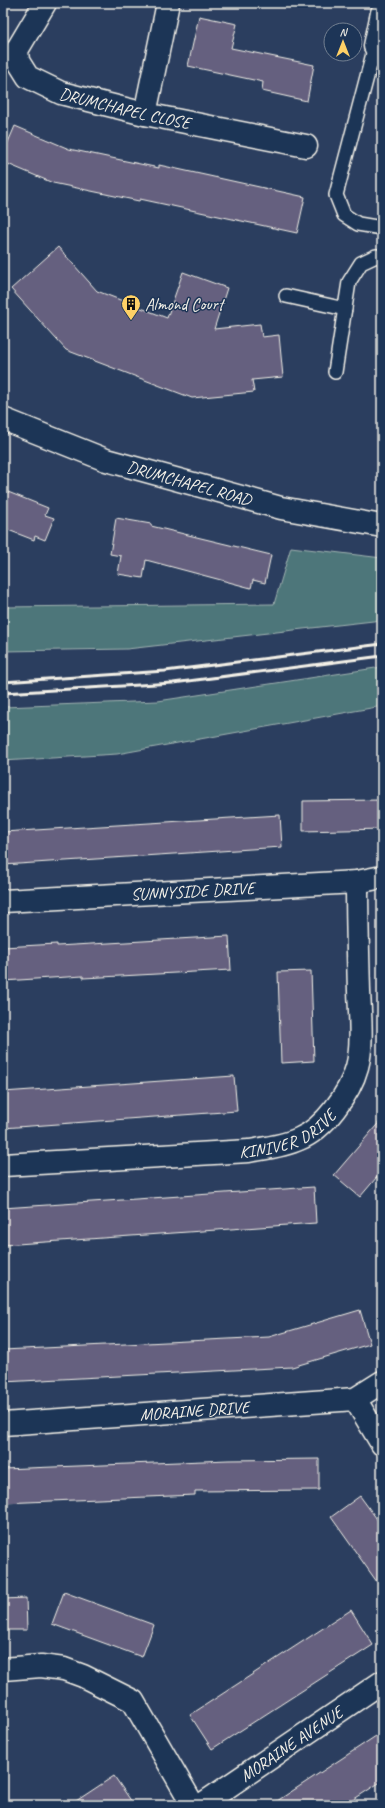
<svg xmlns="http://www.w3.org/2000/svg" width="385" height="1808" font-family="Caveat,sans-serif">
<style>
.green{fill:#4e767a;stroke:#a1b4b1}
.building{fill:#65617f;stroke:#f4f1e8}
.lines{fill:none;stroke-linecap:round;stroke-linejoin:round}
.service-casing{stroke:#f4f1e8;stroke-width:16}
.minor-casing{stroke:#f4f1e8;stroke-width:25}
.tertiary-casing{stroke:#f4f1e8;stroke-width:25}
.service{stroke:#1d3557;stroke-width:13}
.minor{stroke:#1d3557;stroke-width:22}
.tertiary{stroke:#1d3557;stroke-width:22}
.rail{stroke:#f4f1e8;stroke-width:3}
.labels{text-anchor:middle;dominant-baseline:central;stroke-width:3;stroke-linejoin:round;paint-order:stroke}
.street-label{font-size:17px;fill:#f4f1e8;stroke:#1d3557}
.poi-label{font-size:17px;fill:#f4f1e8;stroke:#1d3557;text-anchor:start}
</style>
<rect width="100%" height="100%" fill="#2b3e5f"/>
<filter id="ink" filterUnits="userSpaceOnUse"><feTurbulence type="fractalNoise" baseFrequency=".025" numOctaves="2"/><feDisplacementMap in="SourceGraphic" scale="8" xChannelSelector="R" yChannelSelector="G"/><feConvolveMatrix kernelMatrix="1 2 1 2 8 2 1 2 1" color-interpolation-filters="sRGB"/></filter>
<g filter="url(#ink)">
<g class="green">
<polygon points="291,547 382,558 382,620 127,649 3,651 3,607 274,604"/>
<polygon points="382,667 382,706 117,754 3,761 3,707 158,701"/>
</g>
<g class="building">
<polygon points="199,16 237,24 231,48 314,65 307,101 262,91 263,82 188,66"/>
<polygon points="15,126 69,149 159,168 159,165 305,197 297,233 140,199 139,201 53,183 3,162 3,154"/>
<polygon points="58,247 97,291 167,318 183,272 227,288 214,329 260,324 262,337 279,335 283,377 252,380 254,392 192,398 66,350 11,289"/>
<polygon points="3,490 48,508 45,515 54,518 45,540 35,536 34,540 3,528"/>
<polygon points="116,518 151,524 151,526 271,555 265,583 253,580 251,588 146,560 143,578 118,574 121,556 110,554"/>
<polygon points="382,800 382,829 303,831 303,801"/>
<polygon points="280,815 282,847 3,865 3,832"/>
<polygon points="229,936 231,970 83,978 83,976 3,981 3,947 57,944 57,946"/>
<polygon points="311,971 314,1061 281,1063 278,972"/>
<polygon points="234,1076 237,1111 3,1128 3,1092"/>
<polygon points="382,1119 382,1171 360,1197 334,1175"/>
<polygon points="314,1187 316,1223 3,1245 3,1208"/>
<polygon points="360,1310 370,1344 292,1367 3,1382 3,1350 269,1337"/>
<polygon points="319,1459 319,1490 195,1491 195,1495 3,1503 3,1469 228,1460"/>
<polygon points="360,1496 382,1526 382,1589 331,1517"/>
<polygon points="64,1592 154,1625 142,1657 52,1624"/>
<polygon points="26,1598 27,1630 3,1630 3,1599"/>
<polygon points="351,1610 373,1645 212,1749 190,1715"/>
<polygon points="382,1732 382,1781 345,1805 271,1805"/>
<polygon points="114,1776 134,1805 70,1805"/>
</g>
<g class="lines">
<defs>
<g id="service">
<polyline points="375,46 336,195 344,215 358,224 382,228"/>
<polyline points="286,296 345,309"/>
<polyline points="335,372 349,282 361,263 376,256 382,257"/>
</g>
<g id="minor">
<path id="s1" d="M45,3L17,50L18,61L28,77L61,93L145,114L306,146"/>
<polyline points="382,13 375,46 382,57"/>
<polyline points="145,114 168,3"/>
<path id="s2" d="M3,901L357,882L382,877"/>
<path id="s3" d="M3,1165L249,1151C266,1148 284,1146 299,1139C324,1129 350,1093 357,1067C363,1046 360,1014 359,991C358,955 357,918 357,882"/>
<polyline points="355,1399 382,1444"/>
<path id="s4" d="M3,1424L355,1399L382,1382"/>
<polyline points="3,1669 41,1666 64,1669 83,1676 133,1701 193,1805"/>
<path id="s5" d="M201,1805L382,1682"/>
</g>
<g id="tertiary">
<path id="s6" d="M3,419L106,460L281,508L382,526"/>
</g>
</defs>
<use href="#service" class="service-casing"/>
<use href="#minor" class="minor-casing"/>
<use href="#tertiary" class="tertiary-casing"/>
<use href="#service" class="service"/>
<use href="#minor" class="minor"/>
<use href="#tertiary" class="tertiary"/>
<g class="rail">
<polyline points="3,682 165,671 382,644"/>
<polyline points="3,693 173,683 382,656"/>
</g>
</g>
</g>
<defs>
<symbol id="building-pin" viewBox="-11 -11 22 30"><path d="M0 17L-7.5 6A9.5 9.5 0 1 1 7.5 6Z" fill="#ffd166" stroke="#1d3557"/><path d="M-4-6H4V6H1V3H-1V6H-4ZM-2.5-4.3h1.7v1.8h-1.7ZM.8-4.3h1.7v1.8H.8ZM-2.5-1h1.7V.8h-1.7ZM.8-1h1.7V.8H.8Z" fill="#111"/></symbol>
</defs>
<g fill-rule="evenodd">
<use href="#building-pin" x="120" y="293" width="22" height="30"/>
</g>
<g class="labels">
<g class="street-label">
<text stroke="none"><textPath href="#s1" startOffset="187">DRUMCHAPEL CLOSE</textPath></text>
<text stroke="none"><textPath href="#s6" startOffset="197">DRUMCHAPEL ROAD</textPath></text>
<text stroke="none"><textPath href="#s2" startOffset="190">SUNNYSIDE DRIVE</textPath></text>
<text stroke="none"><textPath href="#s3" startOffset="289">KINIVER DRIVE</textPath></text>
<text stroke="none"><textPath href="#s4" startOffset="192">MORAINE DRIVE</textPath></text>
<text stroke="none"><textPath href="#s5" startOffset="109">MORAINE AVENUE</textPath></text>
</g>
<g class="poi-label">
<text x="145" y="304">Almond Court</text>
</g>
</g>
<rect width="385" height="1808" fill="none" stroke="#1d3557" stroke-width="16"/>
<rect x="8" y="8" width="369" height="1792" fill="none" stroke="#f4f1e8" stroke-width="1.5" filter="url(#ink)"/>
<g transform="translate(343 42)"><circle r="19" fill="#1d3557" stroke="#738091"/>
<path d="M0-3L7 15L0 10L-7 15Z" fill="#ffd166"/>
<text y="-6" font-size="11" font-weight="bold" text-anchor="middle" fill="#f4f1e8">N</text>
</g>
</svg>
